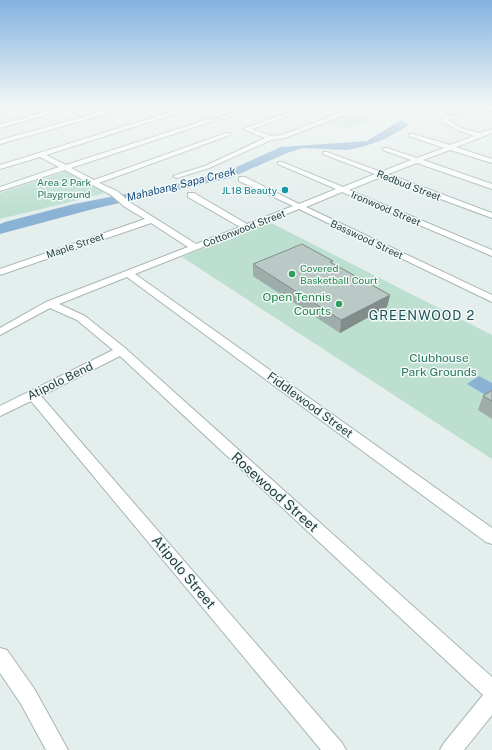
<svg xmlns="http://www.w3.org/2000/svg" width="492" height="750" font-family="'Public Sans',sans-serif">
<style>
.green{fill:#bcdfd0}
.water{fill:#8ab2d4}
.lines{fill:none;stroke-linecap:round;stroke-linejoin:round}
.street-casing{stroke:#a6b6b5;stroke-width:2}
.street{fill:#fff;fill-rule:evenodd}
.wall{fill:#9fadaa}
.shaded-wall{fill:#828d8b}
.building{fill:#b9c9c6;stroke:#828d8b}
.culture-dot{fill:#0f9aa8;stroke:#f4faf9;stroke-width:1.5}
.leisure-dot{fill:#2e9e5b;stroke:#f4faf9;stroke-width:1.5}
.labels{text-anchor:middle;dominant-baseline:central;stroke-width:3;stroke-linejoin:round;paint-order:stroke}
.far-park-label{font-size:10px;fill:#2b7860;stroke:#f4faf9}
.far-street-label{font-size:10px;fill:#223f40;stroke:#f4faf9}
.far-culture-label{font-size:10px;fill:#0d838f;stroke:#f4faf9;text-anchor:end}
.far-leisure-label{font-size:10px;fill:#27864d;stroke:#f4faf9;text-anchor:start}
.far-water-label{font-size:11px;font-style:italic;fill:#1a4f7e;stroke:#f4faf9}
.leisure-label{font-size:12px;fill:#27864d;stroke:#f4faf9;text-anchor:end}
.park-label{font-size:12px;fill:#2b7860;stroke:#f4faf9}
.street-label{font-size:12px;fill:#223f40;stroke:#f4faf9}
.neighbourhood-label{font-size:13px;letter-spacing:1px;fill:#1d5053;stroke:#f4faf9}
.near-street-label{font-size:14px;fill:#223f40;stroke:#f4faf9}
</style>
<rect width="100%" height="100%" fill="#e4eeec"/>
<g class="green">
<polygon points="351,115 370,120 348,129 330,123"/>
<polygon points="67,171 105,190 102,194 0,219 0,193"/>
<polygon points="269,222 492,335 492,459 182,257"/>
</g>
<g class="water">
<polygon points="401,120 409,125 385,139 365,146 348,150 303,148 287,153 230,178 93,209 0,234 0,224 5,222 74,204 187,182 211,175 232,169 281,147 367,141"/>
<polygon points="479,376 492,383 492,399 467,384"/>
</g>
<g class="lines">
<defs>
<g id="street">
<polygon points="11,107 21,107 0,114 0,110"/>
<polygon points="64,107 74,107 0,128 0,124"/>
<polygon points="187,107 193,108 46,155 66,165 209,119 213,119 213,121 71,168 94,180 226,133 230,133 230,135 99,183 117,191 131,203 196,244 240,227 188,197 188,193 194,193 247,224 293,206 239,181 239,177 245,177 299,204 336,189 278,164 278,162 282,162 343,187 375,174 323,154 323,152 327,152 381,172 411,160 383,150 383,148 387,148 417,158 444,148 409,136 409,134 413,134 450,145 474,136 457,130 443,122 444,117 457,115 457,117 448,120 461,128 480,133 492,129 492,133 456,147 492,159 492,163 450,150 423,160 492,184 492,189 417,163 388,174 492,213 492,218 381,177 349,190 492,250 492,256 342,192 306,207 492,295 492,302 299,209 135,274 492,528 492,544 486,542 127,277 59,304 85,316 125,348 492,677 492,715 464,750 440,750 444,743 483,695 120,356 41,396 342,743 346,750 321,750 31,401 0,416 0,406 113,350 77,320 50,308 0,335 0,328 46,302 188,247 151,223 0,275 0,269 145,219 125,207 111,195 65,170 0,191 0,187 59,167 40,157 0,169 0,165"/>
<polygon points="249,107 258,107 223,119 218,118"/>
<polygon points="302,107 311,107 252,129 271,136 282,135 355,107 364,107 285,138 271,140 209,168 177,178 173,176 205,166 265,138 243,129"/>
<polygon points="383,107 392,107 395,109 392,111"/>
<polygon points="484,107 492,107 492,111 485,108"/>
<polygon points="114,108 117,110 116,111 0,144 0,140"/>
<polygon points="0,648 7,650 35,690 68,750 46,750 21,704 0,673"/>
</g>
</defs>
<use href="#street" class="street-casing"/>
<use href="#street" class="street"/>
</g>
<g class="wall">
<polygon points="253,264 333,264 390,295 387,307 340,333 253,276"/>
<polygon points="492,390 492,419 478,410 483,396"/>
</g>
<polygon class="shaded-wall" points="390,295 387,307 340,333 341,320"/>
<g class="building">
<polygon points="302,244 333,261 330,262 390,295 341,320 253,264"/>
<polygon points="492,390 492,401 483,396"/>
</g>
<linearGradient id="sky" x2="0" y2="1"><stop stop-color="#82b3e0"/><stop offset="0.5" stop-color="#f3f7f6"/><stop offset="1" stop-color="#f3f7f6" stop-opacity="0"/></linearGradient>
<rect width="492" height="212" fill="url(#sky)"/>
<circle class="culture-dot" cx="285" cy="190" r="4"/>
<g class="leisure-dot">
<circle cx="292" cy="274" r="4"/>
<circle cx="339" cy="304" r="4"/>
</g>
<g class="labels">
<g class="far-park-label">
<text x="64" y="182">Area 2 Park<tspan x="64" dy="12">Playground</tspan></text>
</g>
<g class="far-street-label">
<text transform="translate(409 185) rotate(21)">Redbud Street</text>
<text transform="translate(386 208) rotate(23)">Ironwood Street</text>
<text transform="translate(244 228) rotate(-21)">Cottonwood Street</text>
<text transform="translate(367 239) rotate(25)">Basswood Street</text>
<text transform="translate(75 245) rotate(-19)">Maple Street</text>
</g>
<g class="far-culture-label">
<text x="277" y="190">JL18 Beauty</text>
</g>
<g class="far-leisure-label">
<text x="300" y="268">Covered<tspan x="300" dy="12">Basketball Court</tspan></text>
</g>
<g class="far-water-label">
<text transform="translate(181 184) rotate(-14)">Mahabang Sapa Creek</text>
</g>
<g class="leisure-label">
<text x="331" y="297">Open Tennis<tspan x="331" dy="14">Courts</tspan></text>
</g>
<g class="park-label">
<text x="439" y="358">Clubhouse<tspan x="439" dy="14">Park Grounds</tspan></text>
</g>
<g class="street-label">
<text transform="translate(60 381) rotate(-26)">Atipolo Bend</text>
<text transform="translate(310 405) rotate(36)">Fiddlewood Street</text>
</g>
<g class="neighbourhood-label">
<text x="422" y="315">GREENWOOD 2</text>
</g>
<g class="near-street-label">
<text transform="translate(275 492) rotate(42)">Rosewood Street</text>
<text transform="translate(184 572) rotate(50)">Atipolo Street</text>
</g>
</g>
</svg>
